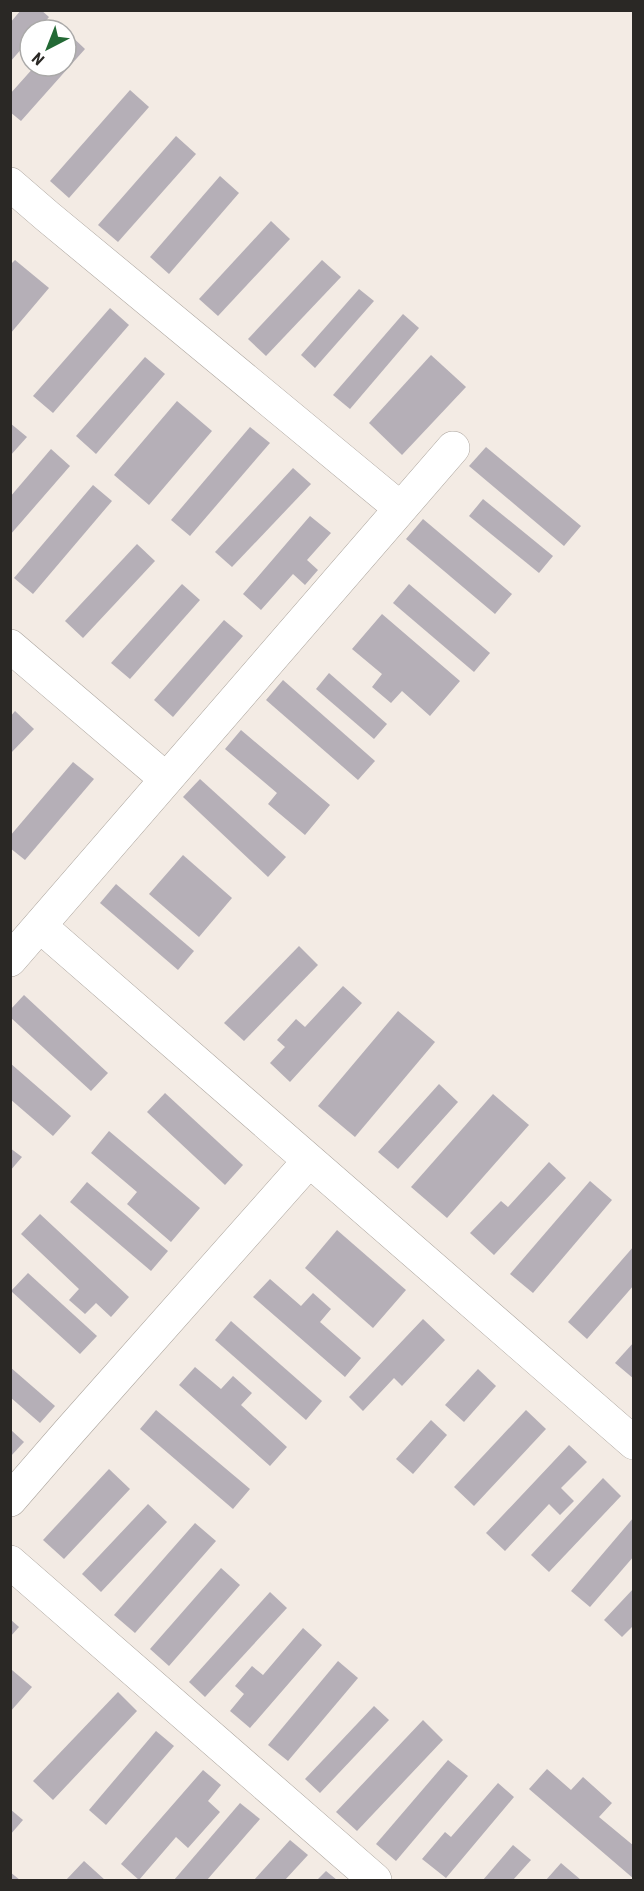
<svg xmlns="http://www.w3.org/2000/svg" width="644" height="1891" font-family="'Roboto Condensed',sans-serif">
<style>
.building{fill:#b5afb7}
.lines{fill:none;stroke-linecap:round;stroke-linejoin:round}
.minor-casing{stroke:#aba49d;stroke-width:34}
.minor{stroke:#fff;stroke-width:33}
</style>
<rect width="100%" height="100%" fill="#f3ebe4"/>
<g class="building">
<polygon points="21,10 41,10 49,17 38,30 30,30 30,39 10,62 10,23"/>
<polygon points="66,31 85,49 21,121 10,112 10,94 35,66 66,66"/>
<polygon points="130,90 149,107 69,198 50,181"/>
<polygon points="176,136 196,154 118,242 98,225"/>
<polygon points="220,176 239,193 169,274 150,257"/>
<polygon points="271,221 290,239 218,316 199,299"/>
<polygon points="15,260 49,288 10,334 10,265"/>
<polygon points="322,260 341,277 266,356 248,339"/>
<polygon points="359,289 374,301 315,368 301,355"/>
<polygon points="110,308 129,325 53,413 33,396"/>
<polygon points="403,314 419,328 350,409 333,395"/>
<polygon points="431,355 466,387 402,455 369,423"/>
<polygon points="145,357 165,374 96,454 76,436"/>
<polygon points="177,401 212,431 149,505 114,475"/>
<polygon points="10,423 27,437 10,456"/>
<polygon points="250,427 270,443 190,536 171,520"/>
<polygon points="486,447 581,526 564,546 469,466"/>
<polygon points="51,449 70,466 10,535 10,497"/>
<polygon points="293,468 311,484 232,567 215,552"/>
<polygon points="93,485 112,501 33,594 14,578"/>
<polygon points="483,499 553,556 539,573 469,516"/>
<polygon points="310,516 331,533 307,560 318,570 305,585 293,574 261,610 243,594"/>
<polygon points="423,519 512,594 495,614 406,539"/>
<polygon points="137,544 155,561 83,638 65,621"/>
<polygon points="182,584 200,600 130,679 111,663"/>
<polygon points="409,584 490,653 474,672 393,603"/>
<polygon points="382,614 460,681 430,716 402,691 391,703 372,687 382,674 352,649"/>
<polygon points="224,620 243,636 173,717 154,700"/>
<polygon points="329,673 387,724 374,739 316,689"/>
<polygon points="283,680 375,761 358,780 266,700"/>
<polygon points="15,711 34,729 10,754 10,717"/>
<polygon points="241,730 330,805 305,835 268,804 277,793 225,749"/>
<polygon points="73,762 94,779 25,860 10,848 10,836"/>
<polygon points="200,779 286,857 268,877 183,797"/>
<polygon points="183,855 232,898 199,937 149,894"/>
<polygon points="116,884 194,951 178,970 100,903"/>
<polygon points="299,946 318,965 244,1041 224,1023"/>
<polygon points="343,986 362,1003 290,1082 270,1063 285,1047 277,1040 296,1019 305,1027"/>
<polygon points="24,995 108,1073 91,1091 10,1017 10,1010"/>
<polygon points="398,1011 435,1042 355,1137 318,1106"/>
<polygon points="10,1063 71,1116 53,1136 10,1099"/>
<polygon points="439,1084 458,1102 398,1169 378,1152"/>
<polygon points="165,1093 243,1165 225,1185 147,1112"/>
<polygon points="493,1094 529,1125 447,1218 411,1187"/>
<polygon points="109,1131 200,1208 171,1242 127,1204 137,1192 91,1153"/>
<polygon points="10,1148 22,1157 10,1171"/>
<polygon points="549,1162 566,1178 494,1255 470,1233 501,1201 508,1207"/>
<polygon points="590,1181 612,1200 533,1293 510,1274"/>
<polygon points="87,1182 168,1251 151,1271 70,1202"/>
<polygon points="40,1214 129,1297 111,1317 96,1303 85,1314 69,1300 79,1289 21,1234"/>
<polygon points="337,1230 406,1290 373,1328 305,1268"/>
<polygon points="634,1246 634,1285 587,1339 568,1322"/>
<polygon points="28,1273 97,1336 80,1354 11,1291"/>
<polygon points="270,1279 301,1306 313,1293 331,1309 320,1322 361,1358 345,1377 253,1297"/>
<polygon points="423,1319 445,1340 402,1386 394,1378 363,1411 349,1397"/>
<polygon points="231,1321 322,1401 306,1420 215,1340"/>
<polygon points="634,1342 634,1379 615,1363"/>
<polygon points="10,1367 55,1406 40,1423 10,1397"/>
<polygon points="195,1367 221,1389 233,1376 252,1393 241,1405 287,1447 270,1466 179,1385"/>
<polygon points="478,1369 496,1386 464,1422 445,1405"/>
<polygon points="156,1410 250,1489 233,1509 140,1429"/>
<polygon points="526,1410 546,1429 474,1506 454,1487"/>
<polygon points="431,1420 447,1435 413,1474 396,1459"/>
<polygon points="10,1429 24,1442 10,1457"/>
<polygon points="569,1445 587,1462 561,1488 574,1501 560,1515 549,1504 505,1551 486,1533"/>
<polygon points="109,1469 130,1489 64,1559 43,1540"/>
<polygon points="603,1478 621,1496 549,1572 531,1555"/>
<polygon points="148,1504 167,1522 101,1592 82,1574"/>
<polygon points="634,1517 634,1556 590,1607 571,1591"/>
<polygon points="195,1523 216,1541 135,1633 114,1615"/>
<polygon points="221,1568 240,1585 169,1666 150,1649"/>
<polygon points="634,1588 634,1625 622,1637 604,1620"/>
<polygon points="270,1592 287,1608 205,1697 189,1682"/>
<polygon points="10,1619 19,1627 10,1637"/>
<polygon points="303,1628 322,1645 250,1728 230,1711 244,1694 235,1686 252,1666 263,1675"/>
<polygon points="338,1661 358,1678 288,1761 268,1745"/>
<polygon points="12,1670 32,1687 10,1712 10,1672"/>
<polygon points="118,1692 137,1711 53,1800 33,1781"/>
<polygon points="374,1706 389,1720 320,1793 305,1779"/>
<polygon points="423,1720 443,1740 357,1831 336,1812"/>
<polygon points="156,1731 174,1746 106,1825 89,1810"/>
<polygon points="448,1760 468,1776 396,1861 376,1844"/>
<polygon points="547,1769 571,1790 583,1777 612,1803 599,1817 634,1846 634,1879 529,1789"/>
<polygon points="203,1770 221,1785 208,1801 220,1812 188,1848 176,1837 139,1880 121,1864"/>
<polygon points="498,1783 514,1797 446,1878 422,1859 445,1832 451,1837"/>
<polygon points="240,1803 260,1819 207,1880 174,1880"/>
<polygon points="10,1809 23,1820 10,1835"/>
<polygon points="290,1840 308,1855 285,1880 254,1880"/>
<polygon points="513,1845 531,1860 513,1880 483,1880"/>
<polygon points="84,1861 105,1880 66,1880"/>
<polygon points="561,1863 581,1880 546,1880"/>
<polygon points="326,1871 337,1880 317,1880"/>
<polygon points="10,1872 20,1880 10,1880"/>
</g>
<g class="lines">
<defs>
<g id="minor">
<polyline points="10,184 47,216 400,508"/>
<polyline points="10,646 166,779"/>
<polyline points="40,926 634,1443"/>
<polyline points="10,960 453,448"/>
<polyline points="10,1500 68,1433 309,1161"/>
<polyline points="10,1562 375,1880"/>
</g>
</defs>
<use href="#minor" class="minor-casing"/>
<use href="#minor" class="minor"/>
</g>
<rect width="644" height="1891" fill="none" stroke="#2a2825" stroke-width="24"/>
<g transform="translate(48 48) rotate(222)"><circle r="28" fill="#ffffff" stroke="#aaa9a8" stroke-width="1.5"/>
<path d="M0-4.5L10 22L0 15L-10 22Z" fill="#236935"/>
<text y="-9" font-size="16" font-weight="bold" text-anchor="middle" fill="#2a2825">N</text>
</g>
</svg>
